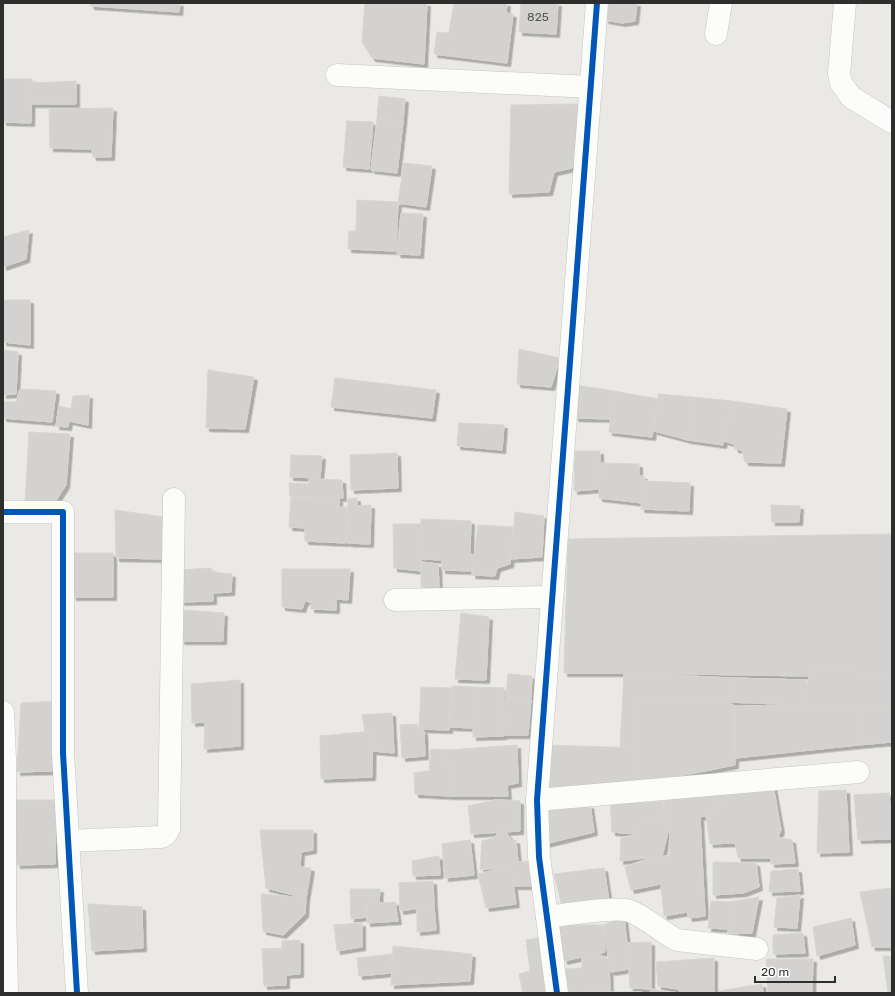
<svg xmlns="http://www.w3.org/2000/svg" width="895" height="996" font-family="Rubik,sans-serif">
<style>
.building{fill:#d3d2d0;stroke:#d6d5d1;filter:url(#shadow)}
.lines{fill:none;stroke-linecap:round;stroke-linejoin:round}
.minor-casing{stroke:#c5c5c4;stroke-width:23}
.minor{stroke:#fcfcfb;stroke-width:22}
.cycleway-casing{stroke:#fff;stroke-width:8}
.cycleway{stroke:#0057b8;stroke-width:6}
.labels{text-anchor:middle;dominant-baseline:central;stroke-width:3.5;stroke-linejoin:round;paint-order:stroke}
.number-label{font-size:12px;fill:#585857}
</style>
<defs>
<filter id="shadow"><feDropShadow dx="3.5" dy="3.5" stdDeviation="0" flood-color="#0004"/></filter>
</defs>
<rect width="100%" height="100%" fill="#eae9e5"/>
<g class="building">
<polygon points="90,3 180,3 179,12 91,6"/>
<polygon points="365,3 427,3 424,64 372,58 362,42"/>
<polygon points="454,3 507,3 506,13 513,14 507,63 434,54 437,32 449,33"/>
<polygon points="521,3 558,3 556,34 519,32"/>
<polygon points="606,3 637,3 635,21 622,23 605,20"/>
<polygon points="3,79 32,79 31,123 3,122"/>
<polygon points="76,81 76,104 31,104 32,83"/>
<polygon points="379,96 405,99 403,122 377,119"/>
<polygon points="580,104 572,168 554,172 549,192 509,194 511,105"/>
<polygon points="113,108 111,157 93,157 92,149 50,148 49,109"/>
<polygon points="377,119 403,122 397,173 371,170"/>
<polygon points="347,121 373,122 369,169 343,167"/>
<polygon points="404,163 432,166 426,207 398,203"/>
<polygon points="357,200 398,202 396,251 348,249 349,231 356,231"/>
<polygon points="401,213 423,214 420,255 397,254"/>
<polygon points="29,230 26,259 3,267 3,237"/>
<polygon points="3,300 30,300 30,345 3,342"/>
<polygon points="519,349 560,358 551,387 517,384"/>
<polygon points="3,350 18,352 16,394 3,395"/>
<polygon points="208,370 254,377 245,429 206,428"/>
<polygon points="335,378 436,390 432,418 331,407"/>
<polygon points="576,385 614,391 611,419 575,418"/>
<polygon points="20,389 56,391 52,422 3,418 3,402 16,402"/>
<polygon points="614,391 658,399 652,437 609,432"/>
<polygon points="658,394 693,397 688,440 654,431 658,399"/>
<polygon points="89,395 88,425 69,421 68,427 56,426 59,406 71,409 73,396"/>
<polygon points="693,397 732,401 723,445 688,440"/>
<polygon points="732,401 787,409 781,463 745,462 742,450 735,449 734,444 724,441"/>
<polygon points="459,423 504,425 502,450 457,446"/>
<polygon points="29,432 70,434 66,485 55,502 25,503"/>
<polygon points="575,451 600,451 600,489 574,491"/>
<polygon points="397,453 398,488 351,490 350,455"/>
<polygon points="291,455 322,456 320,478 290,477"/>
<polygon points="601,463 639,464 639,476 644,476 642,503 599,498"/>
<polygon points="309,479 342,480 343,498 290,496 289,483 309,484"/>
<polygon points="644,481 690,483 689,511 641,509"/>
<polygon points="291,497 339,499 339,507 347,508 346,543 305,541 305,528 289,527"/>
<polygon points="357,498 357,506 371,505 370,544 347,543 348,499"/>
<polygon points="771,505 800,506 799,522 772,522"/>
<polygon points="115,510 164,517 162,559 116,558"/>
<polygon points="515,512 544,516 542,557 511,559"/>
<polygon points="421,519 471,521 470,553 474,556 472,571 442,570 442,560 422,559"/>
<polygon points="393,524 421,524 421,571 394,568"/>
<polygon points="478,525 513,527 510,564 497,568 495,576 472,575"/>
<polygon points="892,534 892,675 811,668 810,676 624,673 564,673 568,539"/>
<polygon points="72,553 113,553 113,597 73,597"/>
<polygon points="421,562 438,564 439,587 421,587"/>
<polygon points="211,568 212,572 232,574 231,592 213,593 213,601 181,602 180,570"/>
<polygon points="282,569 350,569 348,600 336,599 336,610 311,609 311,602 305,601 302,609 282,607"/>
<polygon points="184,610 224,613 223,641 181,641"/>
<polygon points="461,613 489,617 486,680 455,679"/>
<polygon points="811,668 892,675 892,707 802,705"/>
<polygon points="624,673 731,678 727,702 637,701 638,748 620,747"/>
<polygon points="508,674 532,676 531,698 506,697"/>
<polygon points="731,678 806,680 802,705 727,702"/>
<polygon points="240,680 240,746 204,749 205,722 192,723 191,684"/>
<polygon points="452,686 474,687 473,728 450,727"/>
<polygon points="421,687 451,688 449,730 419,729"/>
<polygon points="474,687 504,688 504,736 473,737"/>
<polygon points="506,698 531,699 528,735 504,735"/>
<polygon points="56,701 52,771 17,772 21,703"/>
<polygon points="637,701 727,702 735,706 735,765 639,784"/>
<polygon points="802,705 858,708 858,745 735,758 735,706"/>
<polygon points="858,708 892,708 892,742 858,745"/>
<polygon points="392,713 394,753 372,751 373,731 365,731 362,715"/>
<polygon points="417,724 418,731 424,731 425,756 402,758 400,725"/>
<polygon points="373,731 372,777 321,779 320,736"/>
<polygon points="517,745 518,783 507,785 508,796 450,796 447,750"/>
<polygon points="547,745 638,748 639,784 544,792"/>
<polygon points="431,749 447,750 450,796 415,794 414,773 429,771"/>
<polygon points="773,785 781,830 778,837 792,840 795,863 771,864 771,858 738,858 735,843 710,844 706,815 719,813 721,790"/>
<polygon points="721,790 719,813 700,817 705,916 689,918 687,912 664,916 661,884 631,890 625,867 652,857 662,856 669,856 670,824 664,824 665,793"/>
<polygon points="846,790 849,852 817,853 819,791"/>
<polygon points="889,793 892,839 858,840 854,795"/>
<polygon points="645,796 644,803 663,801 664,824 641,822 637,834 612,832 610,799"/>
<polygon points="15,800 56,800 55,864 17,865"/>
<polygon points="495,800 520,801 520,831 471,834 468,806"/>
<polygon points="590,805 594,832 545,844 542,810"/>
<polygon points="641,822 670,824 662,856 620,861 621,838 637,834"/>
<polygon points="260,830 313,830 313,850 301,852 300,867 311,868 306,898 266,888"/>
<polygon points="506,832 512,841 516,840 518,862 530,861 532,886 514,886 511,866 480,870 482,841 496,837 497,833"/>
<polygon points="470,840 474,875 445,878 442,844"/>
<polygon points="439,856 440,875 413,876 412,861"/>
<polygon points="713,862 756,863 759,887 743,893 713,895"/>
<polygon points="511,866 516,904 486,908 478,874"/>
<polygon points="604,868 609,901 563,910 554,874"/>
<polygon points="798,869 800,891 769,892 771,871"/>
<polygon points="433,881 434,906 400,911 399,883"/>
<polygon points="891,888 892,947 872,947 860,892"/>
<polygon points="350,889 380,889 379,903 367,904 367,917 351,919"/>
<polygon points="261,894 306,898 305,914 283,935 263,931"/>
<polygon points="800,895 797,928 774,927 777,898"/>
<polygon points="759,897 752,933 728,934 730,902"/>
<polygon points="711,901 730,902 728,929 708,928"/>
<polygon points="395,902 398,921 367,923 367,904"/>
<polygon points="88,904 142,907 143,948 92,951"/>
<polygon points="434,906 436,930 417,932 417,909"/>
<polygon points="624,918 627,943 629,969 611,972 603,925"/>
<polygon points="851,918 855,945 817,956 813,927"/>
<polygon points="362,923 362,947 337,951 334,925"/>
<polygon points="557,925 603,925 605,952 564,961"/>
<polygon points="803,933 805,953 773,954 773,935"/>
<polygon points="542,937 550,992 523,993 519,974 530,971 526,940"/>
<polygon points="300,940 300,974 286,975 286,985 264,986 262,949 282,948 282,941"/>
<polygon points="651,942 651,989 630,988 627,943"/>
<polygon points="393,946 472,954 470,981 391,985"/>
<polygon points="392,954 392,973 359,976 357,958"/>
<polygon points="598,954 609,959 610,991 569,993 565,969 582,968 582,957"/>
<polygon points="883,956 892,956 892,993 888,993"/>
<polygon points="714,958 714,993 681,993 678,989 658,986 656,962"/>
<polygon points="766,959 813,959 812,993 768,993"/>
<polygon points="762,984 763,993 719,993 719,991"/>
<polygon points="651,989 673,993 650,993"/>
<rect x="594" y="992" width="47" height="1"/>
</g>
<g class="lines">
<defs>
<g id="minor">
<polyline points="845,3 839,74 841,83 851,97 892,122"/>
<polyline points="716,34 721,3"/>
<polyline points="337,75 591,87"/>
<polyline points="3,512 63,512 63,753 77,993"/>
<polyline points="395,600 551,597"/>
<polyline points="3,712 5,760 5,906 7,993"/>
<polyline points="537,800 858,772"/>
<polyline points="68,841 161,837 166,834 169,829 174,499"/>
<path d="M547,917C563,915 617,906 630,911C647,918 660,931 677,940L757,949"/>
<polyline points="557,993 539,857 537,800 597,3"/>
</g>
</defs>
<use href="#minor" class="minor-casing"/>
<use href="#minor" class="minor"/>
<defs>
<g id="cycleway">
<polyline points="3,512 63,512 63,753 77,993"/>
<polyline points="557,993 539,857 537,800 597,3"/>
</g>
</defs>
<use href="#cycleway" class="cycleway-casing"/>
<use href="#cycleway" class="cycleway"/>
</g>
<g class="labels">
<g class="number-label">
<text x="538" y="17">825</text>
</g>
</g>
<rect width="895" height="996" fill="none" stroke="#2e2e2e" stroke-width="8"/>
<path d="M755 976v6h80v-6" fill="none" stroke="#2e2e2e" stroke-width="2"/>
<text x="761" y="976" font-size="12" fill="#2e2e2e" stroke="#ffffff" stroke-width="3" paint-order="stroke">20 m</text>
</svg>
